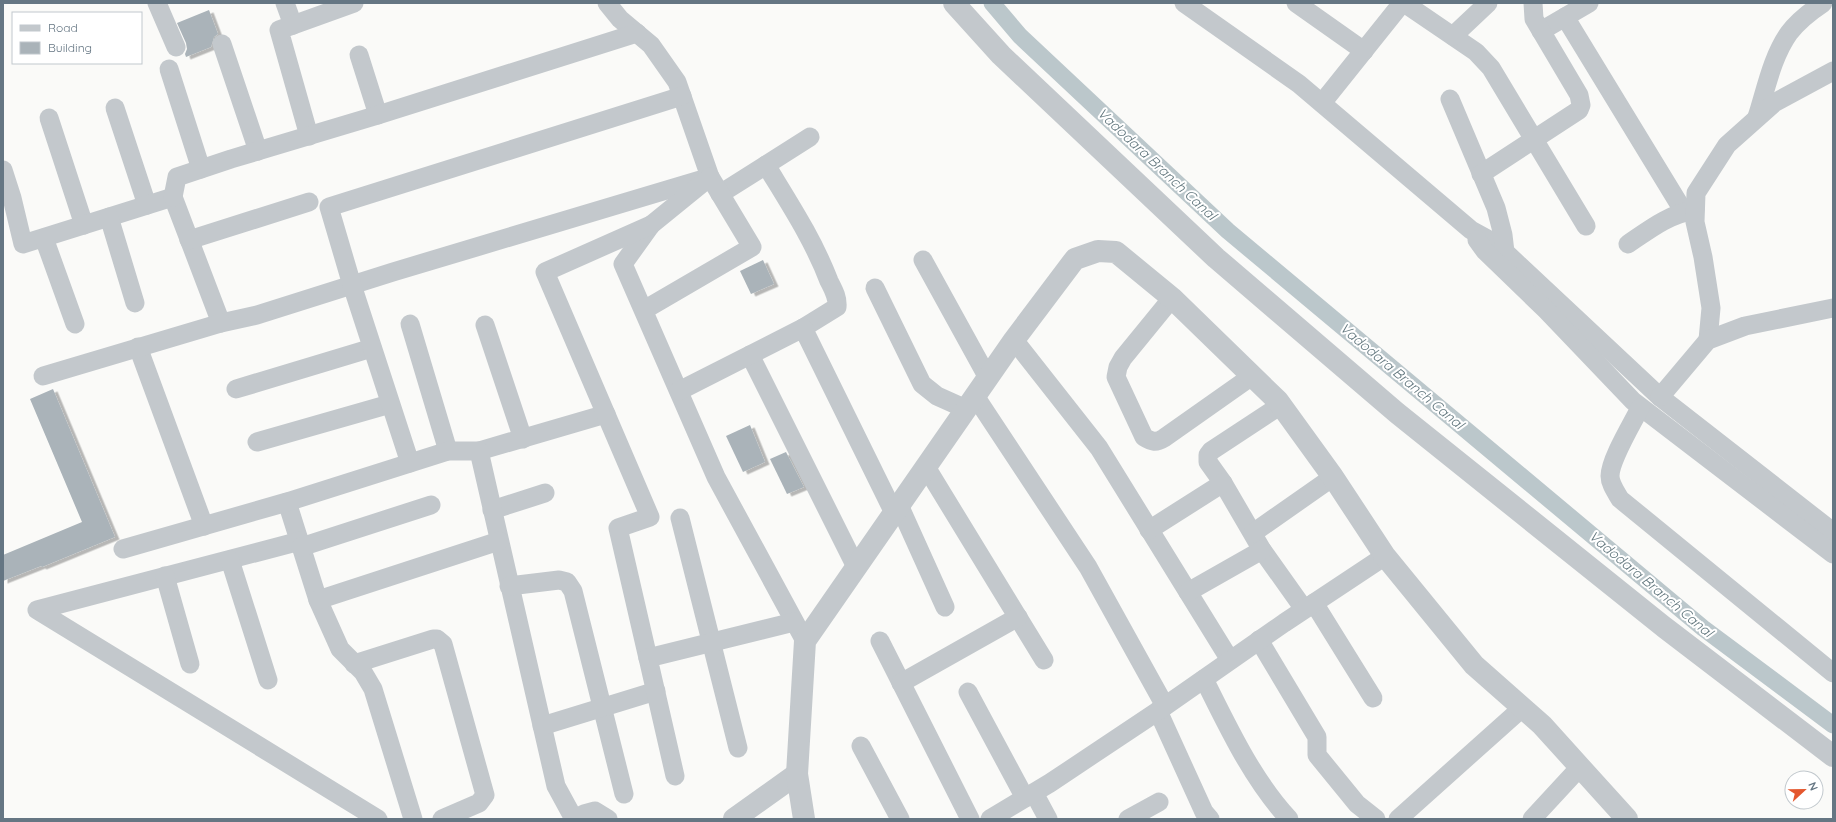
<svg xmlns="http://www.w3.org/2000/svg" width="1836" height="822" font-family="Quicksand,sans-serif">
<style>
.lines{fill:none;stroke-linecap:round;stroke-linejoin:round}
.canal{stroke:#bbc7cb;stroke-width:17}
.building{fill:#aab3b9;filter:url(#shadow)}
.minor{stroke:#c3c8cc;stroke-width:19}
.tertiary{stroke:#c3c8cc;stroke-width:22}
.labels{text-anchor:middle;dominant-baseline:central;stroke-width:4;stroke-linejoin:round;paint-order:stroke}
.water-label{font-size:14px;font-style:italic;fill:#60757c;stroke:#fff}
</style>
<defs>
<filter id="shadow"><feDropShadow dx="4.5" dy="2.5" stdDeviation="0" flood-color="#0004"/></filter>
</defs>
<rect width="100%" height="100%" fill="#fafaf8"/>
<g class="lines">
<polyline class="canal" points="992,3 1020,36 1228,231 1703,628 1833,725"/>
</g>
<g class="building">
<polygon points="209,10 218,34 214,37 211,47 186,57 185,54 187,49 186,43 177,23"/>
<polygon points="763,260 774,284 751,294 740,271"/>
<polygon points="53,389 115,537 42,567 41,566 3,581 3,555 82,522 30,399"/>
<polygon points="750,425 765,462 743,472 726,436"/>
<polygon points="786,452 804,487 787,494 770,459"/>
</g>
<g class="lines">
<g class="minor">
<polyline points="157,3 176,47"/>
<polyline points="285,3 293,25"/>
<polyline points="1184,3 1299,84 1471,230 1493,242 1505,252 1660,397 1833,532"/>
<polyline points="1296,3 1364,51"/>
<polyline points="1404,3 1476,52 1491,68 1586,226"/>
<polyline points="1565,17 1684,212"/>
<polyline points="1541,31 1589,3"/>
<polyline points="1453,36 1488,3"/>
<polyline points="222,44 258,151"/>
<polyline points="359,55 378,115"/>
<polyline points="169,69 201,169"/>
<polyline points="1450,99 1496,208 1503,235 1505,252"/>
<polyline points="1322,103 1402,3"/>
<polyline points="115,108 147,205"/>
<path d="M1757,117C1766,89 1772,57 1789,33C1798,21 1811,11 1823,3"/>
<polyline points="49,118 84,225"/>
<polyline points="309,136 279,30 354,3"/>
<path d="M766,165C789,203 813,239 829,281C833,289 838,297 837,307L803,328"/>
<polyline points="3,170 12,198 23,244 173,197 221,323 257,315 393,272 710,177 677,82 651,45 620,19 607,3"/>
<polyline points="1481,174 1579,110 1581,105 1579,95 1534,19 1533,3"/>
<polyline points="720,194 810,137"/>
<polyline points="173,197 177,177 231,159 378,115 637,33"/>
<polyline points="109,217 135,303"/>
<polyline points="44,238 75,324"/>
<polyline points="189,240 309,202"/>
<polyline points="1477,240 1485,251 1546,310 1633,401 1833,554"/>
<path d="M1628,244C1650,229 1669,214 1695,210"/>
<polyline points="923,260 988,378"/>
<polyline points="875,288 922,384 937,396 966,409"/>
<path d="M1172,298L1123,358L1118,367L1116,377L1144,437C1152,442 1156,443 1164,438L1252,376"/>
<polyline points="644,310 752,247 710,177 651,225 623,264 716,477 805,641"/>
<polyline points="410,324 448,451"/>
<polyline points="485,325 523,439"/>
<polyline points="1014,340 1099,448 1230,660"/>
<polyline points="1708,340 1711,308 1703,257 1695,222 1696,193 1727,145 1774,103 1833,71"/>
<polyline points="138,347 204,526"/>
<polyline points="750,355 856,567"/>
<polyline points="43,376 221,323"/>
<polyline points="236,389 372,348"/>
<polyline points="679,391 803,328 894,513"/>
<polyline points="975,396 1088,567 1165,706"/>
<polyline points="1660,397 1708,340 1745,326 1833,308"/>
<polyline points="1281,405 1211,451 1208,455 1208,462 1223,483 1262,550 1304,609"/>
<path d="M1640,408C1632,424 1610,460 1610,476C1610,484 1616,492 1620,499L1833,673"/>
<polyline points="257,442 390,404"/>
<polyline points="479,451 606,414"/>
<polyline points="410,463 352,285 329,207 682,96"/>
<polyline points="926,467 1044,660"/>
<polyline points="287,502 318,600 340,649 363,672 373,689 413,819"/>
<polyline points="899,505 945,607"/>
<polyline points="492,510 545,493"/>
<polyline points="680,518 738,748"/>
<polyline points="1149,530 1223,483"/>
<polyline points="1253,533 1333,477"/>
<polyline points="300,541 37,610 378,819"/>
<polyline points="301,547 431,505"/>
<polyline points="123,549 287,502 448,451 479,451 556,786 574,819"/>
<polyline points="230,560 268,680"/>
<polyline points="165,576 190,664"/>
<polyline points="509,586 559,580 567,582 573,591 624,794"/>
<polyline points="1188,592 1262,550"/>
<polyline points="318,600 499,541"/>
<polyline points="1314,603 1373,698"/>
<polyline points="1259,640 1317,737 1317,755 1357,804 1376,819"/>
<polyline points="880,641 970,819"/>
<polyline points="648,658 618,528 650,517 545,272 651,225"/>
<polyline points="354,664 433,639 437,639 443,644 485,795 479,803 442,819"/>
<path d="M1204,679C1228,727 1252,779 1289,819"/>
<polyline points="901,683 1018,617"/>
<polyline points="968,692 1025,798"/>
<polyline points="1158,711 1204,812 1210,819"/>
<polyline points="542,726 656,691"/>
<polyline points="861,746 900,819"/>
<polyline points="675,776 648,658 794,622"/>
<polyline points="1034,793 1048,819"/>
<polyline points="581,819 584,814 595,811 608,819"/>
<polyline points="990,819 1050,783 1158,711 1284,623 1385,556"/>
<polyline points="1128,819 1159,802"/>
<polyline points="1398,819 1522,708"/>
<polyline points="1532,819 1580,767"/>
</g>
<g class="tertiary">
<polyline points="954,3 1001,55 1216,258 1397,413 1664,627 1833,756"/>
<polyline points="734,819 797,774"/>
<polyline points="804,819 797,774 805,641 1014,340 1075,259 1098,251 1116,252 1172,298 1278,401 1333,477 1385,556 1474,665 1542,725 1627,819"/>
</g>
</g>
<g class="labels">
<g class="water-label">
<text transform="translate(1157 164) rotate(43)">Vadodara Branch Canal</text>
<text transform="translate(1402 376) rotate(40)">Vadodara Branch Canal</text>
<text transform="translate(1651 584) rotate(40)">Vadodara Branch Canal</text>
</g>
</g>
<rect width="1836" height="822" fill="none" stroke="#657683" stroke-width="8"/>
<rect x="12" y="12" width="130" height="52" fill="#ffffff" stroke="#c1c8cd"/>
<rect x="20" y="25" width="20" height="6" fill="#c3c8cc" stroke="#c1c8cd"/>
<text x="48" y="32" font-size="12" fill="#657683">Road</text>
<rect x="20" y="42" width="20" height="12" fill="#aab3b9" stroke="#c1c8cd"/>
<text x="48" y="52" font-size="12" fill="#657683">Building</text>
<g transform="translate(1804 790) rotate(68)"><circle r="19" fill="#ffffff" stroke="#c1c8cd"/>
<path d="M0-3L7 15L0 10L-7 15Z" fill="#e4572e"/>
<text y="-6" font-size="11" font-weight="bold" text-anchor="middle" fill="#657683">N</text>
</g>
</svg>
